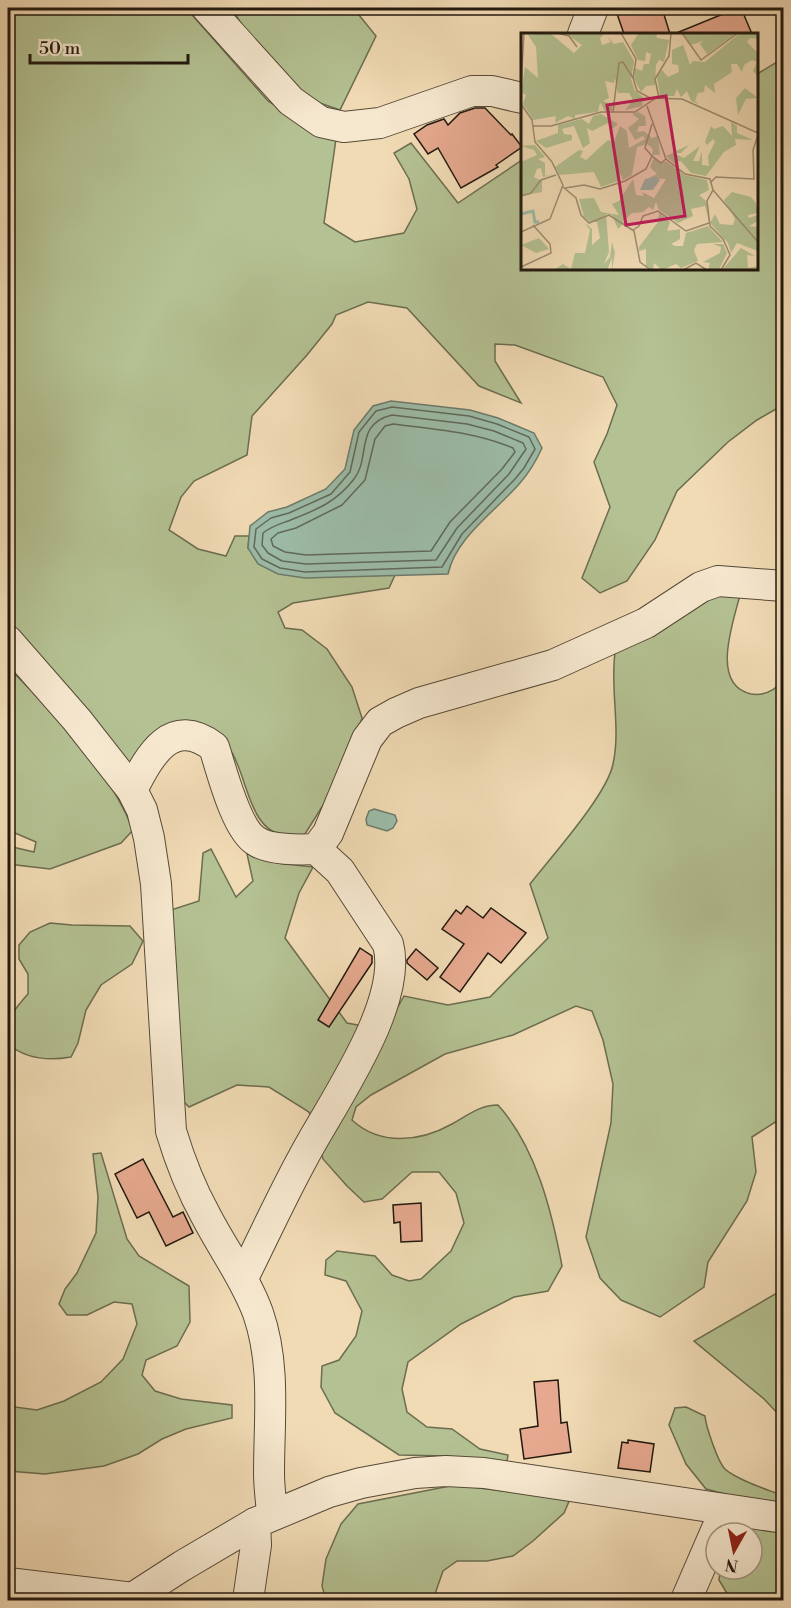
<svg xmlns="http://www.w3.org/2000/svg" width="791" height="1608" font-family="'Libre Bodoni',serif">
<style>
.green{fill:#b4c192;stroke:#6b6d50;stroke-width:1.5}
.water{fill:#9cbca8;stroke:#6b7b6b;stroke-width:1.5}
.lines{fill:none;stroke-linecap:round;stroke-linejoin:round}
.shore{stroke:#5f6a5c;stroke-width:1.5}
.building{fill:#e6a98f;stroke:#22190f;stroke-width:1.5}
.minor-casing{stroke:#564a38;stroke-width:32}
.minor{stroke:#f6e8cf;stroke-width:30}
.inset-river{fill:none;stroke:#9cbca8;stroke-width:3}
.inset-road{fill:none;stroke:#9e8d73;stroke-width:1.5}
.view{fill:#c2185b;fill-opacity:0.15;stroke:#c2185b;stroke-width:3}
.inset-edge{fill:none;stroke:#22190f;stroke-width:3}
</style>
<rect width="100%" height="100%" fill="#f1dbb5"/>
<filter id="stains"><feTurbulence type="fractalNoise" baseFrequency=".00333" numOctaves="4"/><feColorMatrix values="0 0 0 0 .2 0 0 0 0 .09 0 0 0 0 .02 0 0 0 .5 -.17"/></filter>
<radialGradient id="worn" r=".72"><stop offset=".6" stop-color="#630" stop-opacity="0"/><stop offset="1" stop-color="#630" stop-opacity=".3"/></radialGradient>
<g class="green">
<path d="M8,8H186L268,101L299,120L336,139L324,223L355,242L404,233L417,209L409,179L394,153L411,143L458,203L522,160V268H756L757,74L782,59L783,61V405L757,420L728,442L677,491L655,540L627,581L600,593L582,578L610,507L594,462L607,434L617,405L603,377L515,345L495,344V361L521,403L479,386L407,308L368,302L336,315L332,324L307,355L252,416L247,455L194,481L181,497L169,530L198,549L226,556L235,536H249L248,548L351,576L395,575L389,588L293,603L278,612L285,628L302,630L327,649L352,687L362,718L350,762L305,834C300,835 293,837 287,836C247,832 248,773 229,748C224,742 212,737 205,733L131,766L8,625Z"/>
<polygon points="231,8 360,8 359,15 376,36 340,110 305,98 258,49"/>
<path d="M740,595C733,623 710,685 751,694C764,696 775,690 783,681V1117L752,1137L756,1172L747,1201L708,1262L704,1287L660,1317L621,1300L600,1278L586,1237L611,1123L613,1084L603,1040L592,1011L576,1006L513,1035L445,1054L371,1095L356,1107L352,1120C380,1146 420,1142 452,1124C468,1115 480,1105 498,1105C536,1147 552,1212 562,1266L548,1291L514,1297L461,1324L408,1362L402,1389L407,1412L427,1427L452,1429L480,1449L508,1455L506,1467L448,1456L399,1455L335,1413L321,1387L322,1366L339,1360L356,1336L362,1311L346,1281L325,1275L326,1260L337,1251L375,1256L392,1275L409,1281L421,1279L451,1251L464,1223L456,1193L439,1172H412L382,1199L364,1202L347,1186L323,1159L309,1112L269,1087L237,1085L189,1107L179,1097L171,910L199,901L203,853L211,849L236,897L253,881L247,854L255,853L277,863L313,867L299,893L285,938L347,1023L385,1030L404,996L448,1005L490,997L548,938L530,884C551,857 607,795 613,764C621,729 610,689 615,653L712,596Z"/>
<path d="M8,667C55,715 108,766 133,830L121,843L50,869L8,864V846L34,852L36,842L8,830Z"/>
<path d="M50,923L72,925L130,926L143,941L132,964L101,985L86,1010L78,1043L71,1057C49,1061 26,1059 8,1044C8,1015 10,1015 28,994V974L19,959V945L30,932Z"/>
<polygon points="101,1153 127,1239 139,1256 189,1286 190,1322 177,1346 146,1360 142,1375 155,1391 181,1399 232,1405 232,1418 186,1429 162,1439 138,1454 104,1466 45,1474 8,1471 8,1406 37,1410 64,1401 101,1382 123,1359 137,1324 132,1304 114,1302 87,1315 67,1315 59,1304 65,1289 77,1273 96,1233 98,1197 93,1154"/>
<polygon points="777,1293 783,1299 782,1348 784,1351 783,1419 764,1399 694,1341"/>
<path d="M686,1407L705,1416C706,1427 718,1462 725,1469C737,1480 766,1489 781,1495L776,1507L706,1489L686,1464L669,1425L675,1408Z"/>
<polygon points="455,1485 570,1499 564,1513 533,1541 513,1556 487,1561 457,1561 443,1571 436,1591 436,1600 326,1600 322,1586 326,1559 341,1524 358,1504"/>
<polygon points="756,1525 783,1532 783,1600 731,1600 719,1580 720,1569 752,1569 752,1533 731,1533 733,1528"/>
</g>
<g class="water">
<path d="M391,401L470,410L498,418L534,433L542,448C536,461 529,473 520,483C496,511 456,537 448,574L305,578L278,574L258,564L248,548L250,526L268,512L287,507L326,489L345,469L354,430L373,406Z"/>
<polygon points="374,809 395,815 397,821 393,828 387,831 367,825 366,819 369,811"/>
</g>
<g class="lines">
<g class="shore">
<polygon points="392,407 469,416 497,424 529,437 535,449 524,468 515,479 462,534 442,567 305,572 280,568 262,559 254,547 256,529 271,518 289,513 331,494 350,472 359,432 376,411"/>
<path d="M392,415L467,424L494,431L523,443L526,449L509,474L457,528L436,560L306,564L282,561L268,553L262,545L263,533C273,525 281,524 293,519C319,509 337,501 354,479C371,458 354,424 392,415Z"/>
<path d="M393,424C435,429 474,432 513,448L515,452L502,469L450,522L431,551L306,555L285,552L273,546L271,539L278,533L296,528L342,505L365,480L375,439L385,426Z"/>
</g>
</g>
<g class="building">
<polygon points="615,8 662,8 670,34 624,34"/>
<polygon points="721,8 741,8 752,34 674,34 723,14"/>
<polygon points="475,108 485,108 511,135 512,134 522,147 496,165 498,167 461,188 438,148 428,154 414,134 427,125 444,119 448,125 460,113"/>
<polygon points="467,906 483,918 491,908 526,933 501,963 488,953 460,992 440,977 464,944 442,929 456,910 461,914"/>
<polygon points="360,948 372,956 372,963 329,1027 318,1020"/>
<polygon points="416,949 438,968 427,980 407,963 407,960"/>
<polygon points="143,1159 173,1217 183,1212 193,1233 166,1246 149,1212 137,1218 115,1174"/>
<polygon points="421,1203 422,1241 401,1242 400,1222 394,1223 393,1205"/>
<polygon points="558,1380 561,1423 567,1422 571,1452 524,1459 520,1429 538,1426 534,1382"/>
<polygon points="628,1440 654,1444 650,1472 618,1468 622,1442 628,1443"/>
</g>
<g class="lines">
<defs>
<g id="minor">
<polyline points="207,8 291,101 321,122 344,127 380,123 472,91 492,91 522,98"/>
<polyline points="583,34 593,8"/>
<path d="M8,641L77,720L132,790L142,810L149,838L156,884L171,1131C180,1161 191,1189 206,1216C223,1249 245,1278 258,1313C276,1365 269,1419 269,1473C269,1487 271,1500 272,1514"/>
<path d="M132,790C150,755 171,715 214,747C221,769 236,829 256,841C269,850 300,850 316,849L328,833L367,739L380,722L396,713L419,703L553,665L646,623L701,587L718,581L784,586"/>
<path d="M243,1278C263,1238 282,1196 304,1156C332,1103 404,1003 388,944L340,871L316,849"/>
<polyline points="8,1583 150,1600"/>
<polyline points="134,1597 182,1566 255,1523 329,1492 361,1483 415,1473 446,1471 484,1473 784,1518"/>
<polyline points="248,1600 256,1545 255,1523"/>
<polyline points="686,1600 725,1510"/>
</g>
</defs>
<use href="#minor" class="minor-casing"/>
<use href="#minor" class="minor"/>
</g>
<g transform="translate(521 33)">
<rect width="237" height="237" fill="#f1dbb5"/>
<path d="M29,0L53,20L61,12L44,0H84L79,5L81,12L90,9L86,2L93,11L102,9L113,28L110,46L114,58L122,64L121,73L104,77L112,67L108,60H97L94,45L93,50L84,48L88,65L82,68L91,72V78H84L79,69L77,79L54,82V86L47,83L34,90L35,83L12,87L2,71L5,62L0,59L4,34L17,45L15,14L7,2ZM118,0H135L136,5L148,7L143,29L138,27L135,32L134,52L125,53L120,59L113,46L114,35L121,38L123,31H128L130,21L125,19L124,28L117,27L110,12ZM162,0H216L186,21L179,11L182,8L170,12ZM219,0H237V6L229,5L226,9L237,20V44L232,38L236,29L231,27L223,32L221,39L216,31H210L211,39L193,51L194,60L184,52L183,59L177,60L174,68L178,71L170,68L166,58L160,64L156,56L153,63H139L136,44L141,37L147,44L158,39L157,32L151,31V17L162,12L159,2L169,32L172,28L184,29ZM224,55L237,65L225,66L217,82L215,65ZM117,79L124,83L125,93H118L116,99L123,98L131,105L137,103L139,122H131L132,116L126,111L116,114L111,142L102,147L99,140L97,148L80,154L73,139L38,142L34,134L58,117L62,118L59,124L65,127L87,107L93,109L99,93L106,98L108,115L124,106L122,103L114,107L107,95L118,86L111,81ZM80,81L97,91L91,96L87,90L71,98L66,95L69,110L62,115L53,93L41,96L43,101L51,102V107L25,115L15,108L37,100V92L61,86L68,91L72,83ZM210,89L216,93V100L232,107L214,106L215,112L203,119L185,143L170,140L160,128L156,129L157,134L145,123L168,112L160,120H152L163,125L179,113L172,128H178L181,118V132L188,133L187,123L194,109L192,106L186,112L184,109L190,93L193,96L202,93L211,103ZM14,112L24,124L17,126L24,130V143L34,141L22,144L20,135L16,136L13,144L21,148V159L0,163V129L16,122L13,117L0,113ZM133,124L140,131L145,128L163,142L186,147L188,157L178,162L185,168L188,178V189L184,173L170,176L172,183L157,190L138,177L135,169L132,177L128,174L122,179L111,180L102,188L107,193L102,191L97,196L91,182L85,181L88,219L83,231L89,224L91,209L94,220L91,237V225L86,237H33L42,231L50,236L54,220H64L69,197L64,190L71,196V212L79,205L76,189H69L63,184L58,166L73,165L80,179L98,182L91,171L98,168L112,146L115,162L123,163L121,159L133,165L145,146L128,145L136,141L129,134ZM211,159L230,164L235,170L237,180L227,182L228,185L237,182V188L228,193L237,194V218L216,210L210,220L207,210L189,190L194,181L199,191L212,192L214,186L203,167ZM138,179L149,189L146,198L159,196V206L150,211L154,213H162L165,200L187,193L202,209L176,211L173,217L177,228L160,235L155,231L141,237L133,230L132,237L125,233V216L118,218V214L137,189ZM18,205L28,216L15,220L0,212ZM192,211H202L206,220L198,237H187L189,230L182,229L199,220L200,214ZM220,215L234,223L226,222L227,235L237,233V237H201Z" fill="#b4c192"/>
<path d="M135,144L139,147L132,157H119L124,146Z" fill="#9cbca8"/>
<path class="inset-river" d="M0,181L12,178L14,189H18"/>
<path class="inset-road" d="M36,0L48,3L56,14M100,0L115,26L112,45L116,58L129,65L161,66L237,100M161,0L180,27L217,0M0,54L3,0M138,65L134,46L148,23L150,0M0,71L11,87L14,109L31,129L42,152L29,186L0,199M126,73L145,126L164,141L189,146L192,157L186,168L189,193L202,206L209,222L200,237M92,79L98,30L102,29L112,45M12,93H30L80,79H114L135,65M131,123L124,115L131,91M190,149L195,144L233,146L232,117L237,102M42,154L55,165L60,182L68,190L88,182L113,198L119,229L130,237M44,155L63,152L79,156L104,148L125,136L131,123L140,130L145,126M192,157L237,209M0,163L10,160L20,147L35,142M112,197L118,193L122,183L137,178L165,198L188,190M0,234L30,220L29,211L12,192M162,237L175,230L186,237"/>
<path class="view" d="M145,63L164,183L105,192L86,72Z"/>
<rect width="237" height="237" class="inset-edge"/>
</g>
<rect width="791" height="1608" fill="none" stroke="#f1dbb5" stroke-width="30"/>
<rect x="9" y="9" width="773" height="1590" fill="none" stroke="#22190f" stroke-width="3"/>
<rect x="15" y="15" width="761" height="1578" fill="none" stroke="#22190f" stroke-width="1.5"/>
<g transform="translate(734 1551) rotate(189)"><circle r="28" fill="#f6e8cf" stroke="#a19582" stroke-width="1.5"/>
<path d="M0-4.5L10 22L0 15L-10 22Z" fill="#8f2418"/>
<text y="-9" font-size="16" font-weight="bold" text-anchor="middle" fill="#22190f">N</text>
</g>
<path d="M30 54v9h158v-9" fill="none" stroke="#22190f" stroke-width="3"/>
<text x="39" y="54" font-size="18" fill="#22190f" stroke="#f6e8cf" stroke-width="4.5" paint-order="stroke">50 m</text>
<rect width="100%" height="100%" filter="url(#stains)"/>
<rect width="100%" height="100%" fill="url(#worn)"/>
</svg>
